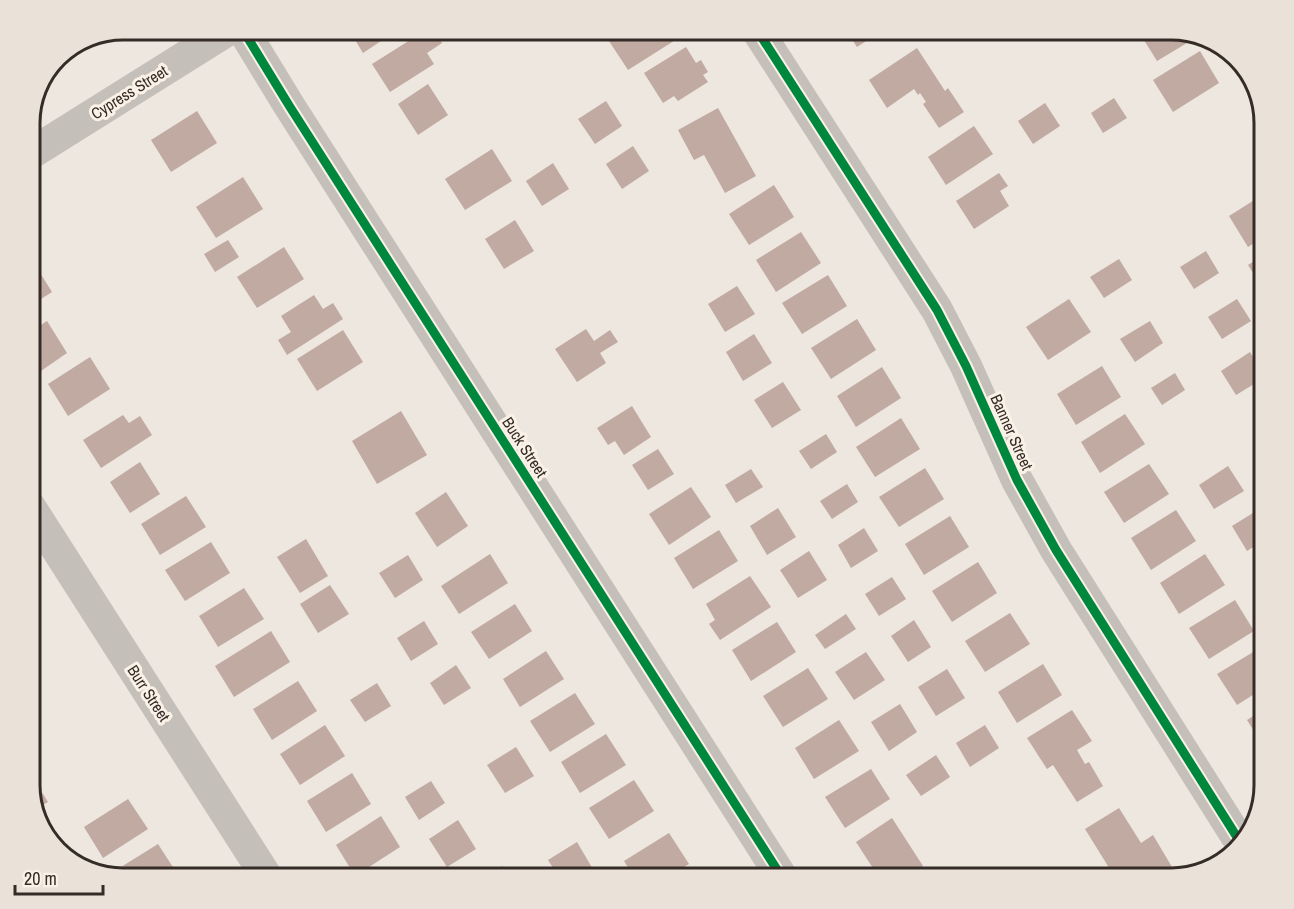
<svg xmlns="http://www.w3.org/2000/svg" width="1294" height="909" font-family="'Archivo Narrow',sans-serif">
<style>
.building{fill:#c0aaa1}
.lines{fill:none;stroke-linecap:round;stroke-linejoin:round}
.minor{stroke:#c5bfb9;stroke-width:32}
.cycleway-casing{stroke:#faf1e7;stroke-width:13}
.cycleway{stroke:#00873e;stroke-width:9}
.labels{text-anchor:middle;dominant-baseline:central;stroke-width:6;stroke-linejoin:round;paint-order:stroke}
.street-label{font-size:16px;fill:#362c27;stroke:#faf1e7}
.rim{fill:none;stroke:#362c27;stroke-width:3}
</style>
<rect width="100%" height="100%" fill="#ede7e0"/>
<g class="building">
<polygon points="349,30 391,30 393,33 363,53"/>
<polygon points="426,30 434,30 442,43 427,53 434,64 390,92 372,64"/>
<polygon points="625,30 671,30 677,39 628,70 609,41"/>
<polygon points="846,30 883,30 857,47"/>
<polygon points="1142,30 1171,30 1189,36 1192,40 1157,61 1139,32"/>
<polygon points="686,47 696,63 701,60 708,72 703,75 708,82 678,101 674,96 663,103 644,73"/>
<polygon points="917,48 945,91 948,88 964,112 939,128 923,104 926,102 920,93 918,95 914,89 887,108 869,80"/>
<polygon points="1200,51 1219,83 1173,112 1153,80"/>
<polygon points="428,84 448,115 418,135 398,104"/>
<polygon points="1114,98 1127,118 1103,133 1091,113"/>
<polygon points="606,101 622,126 595,144 578,119"/>
<polygon points="1045,103 1060,126 1033,144 1018,121"/>
<polygon points="718,108 756,176 725,193 704,155 694,160 678,130"/>
<polygon points="197,111 217,143 171,172 151,140"/>
<polygon points="974,126 993,154 946,185 928,157"/>
<polygon points="633,146 649,171 622,189 606,164"/>
<polygon points="492,149 512,181 465,210 445,179"/>
<polygon points="553,163 569,189 542,206 526,181"/>
<polygon points="999,173 1008,186 1000,191 1009,206 974,229 956,201"/>
<polygon points="243,177 263,209 216,238 196,207"/>
<polygon points="774,185 794,217 749,245 729,214"/>
<polygon points="1264,194 1264,237 1248,247 1229,216"/>
<polygon points="515,220 534,251 504,269 485,239"/>
<polygon points="801,232 821,263 776,292 756,260"/>
<polygon points="228,240 239,257 215,272 204,254"/>
<polygon points="284,247 304,279 257,308 237,277"/>
<polygon points="1206,251 1219,273 1194,289 1180,267"/>
<polygon points="1264,255 1264,290 1248,265"/>
<polygon points="1119,259 1132,280 1104,298 1090,277"/>
<polygon points="32,260 52,292 30,306 30,261"/>
<polygon points="828,275 847,306 802,334 782,303"/>
<polygon points="737,286 755,314 725,332 708,304"/>
<polygon points="314,295 323,309 333,303 343,319 287,355 278,340 291,332 281,316"/>
<polygon points="1069,299 1091,332 1048,360 1026,327"/>
<polygon points="1237,299 1251,321 1222,339 1208,317"/>
<polygon points="857,319 876,350 831,379 811,348"/>
<polygon points="47,321 67,353 38,373 30,361 30,332"/>
<polygon points="1150,321 1163,343 1135,362 1120,339"/>
<polygon points="586,329 594,341 610,330 618,342 600,353 606,363 577,382 555,349"/>
<polygon points="343,330 363,362 317,391 297,359"/>
<polygon points="754,334 772,363 743,381 726,352"/>
<polygon points="1250,352 1264,375 1264,378 1236,395 1221,371"/>
<polygon points="90,357 110,389 68,416 48,384"/>
<polygon points="1102,366 1121,397 1076,425 1057,394"/>
<polygon points="882,367 901,398 856,427 837,396"/>
<polygon points="1175,373 1185,390 1162,405 1151,388"/>
<polygon points="783,382 801,410 772,428 754,400"/>
<polygon points="632,406 651,437 624,455 615,441 608,445 597,428"/>
<polygon points="401,411 427,455 377,484 352,441"/>
<polygon points="1125,414 1145,444 1100,473 1081,442"/>
<polygon points="123,415 129,423 140,416 152,435 101,468 83,440"/>
<polygon points="901,418 920,449 875,477 856,447"/>
<polygon points="826,434 837,452 811,469 799,451"/>
<polygon points="658,449 674,474 648,490 632,465"/>
<polygon points="140,462 160,494 130,513 110,482"/>
<polygon points="1149,464 1169,494 1124,523 1104,492"/>
<polygon points="1228,466 1244,491 1214,509 1199,485"/>
<polygon points="925,468 944,499 899,527 879,497"/>
<polygon points="751,469 763,487 736,503 725,485"/>
<polygon points="847,484 858,502 832,519 820,501"/>
<polygon points="691,487 711,517 669,545 649,514"/>
<polygon points="446,492 468,526 437,547 415,513"/>
<polygon points="186,496 206,527 160,555 141,524"/>
<polygon points="778,508 796,537 767,555 750,526"/>
<polygon points="1261,508 1264,512 1264,540 1247,551 1232,526"/>
<polygon points="1176,510 1196,541 1151,570 1131,538"/>
<polygon points="950,516 969,547 924,575 905,544"/>
<polygon points="864,528 878,551 851,568 838,545"/>
<polygon points="719,530 738,561 693,589 674,558"/>
<polygon points="306,539 328,576 300,593 277,557"/>
<polygon points="211,542 230,573 185,601 165,570"/>
<polygon points="809,551 827,580 798,598 780,570"/>
<polygon points="490,554 508,583 459,614 441,586"/>
<polygon points="1205,554 1225,585 1179,614 1160,583"/>
<polygon points="408,555 423,580 395,598 379,573"/>
<polygon points="978,562 997,593 952,622 932,591"/>
<polygon points="750,576 771,607 720,640 709,624 715,620 706,604"/>
<polygon points="892,577 906,599 879,616 865,594"/>
<polygon points="330,585 349,614 318,633 300,604"/>
<polygon points="244,588 264,619 218,647 199,616"/>
<polygon points="1235,600 1254,631 1209,659 1189,628"/>
<polygon points="515,604 532,631 489,659 471,632"/>
<polygon points="1010,613 1030,644 985,672 965,641"/>
<polygon points="846,614 856,629 825,649 815,635"/>
<polygon points="914,620 931,647 908,662 891,636"/>
<polygon points="424,621 438,644 411,661 397,638"/>
<polygon points="777,622 796,652 751,681 732,650"/>
<polygon points="271,631 290,662 234,697 215,666"/>
<polygon points="1263,646 1264,688 1237,705 1217,674"/>
<polygon points="546,651 564,679 520,707 503,679"/>
<polygon points="866,652 885,680 854,700 835,672"/>
<polygon points="1043,664 1062,695 1017,723 998,692"/>
<polygon points="456,665 471,688 444,705 430,683"/>
<polygon points="808,668 828,699 783,727 763,696"/>
<polygon points="947,669 965,698 936,716 918,687"/>
<polygon points="298,681 317,711 272,740 253,709"/>
<polygon points="377,683 391,706 365,722 350,700"/>
<polygon points="575,693 595,724 550,752 530,721"/>
<polygon points="900,704 917,732 889,751 871,722"/>
<polygon points="1264,709 1264,747 1247,720"/>
<polygon points="1072,710 1092,741 1077,750 1085,764 1089,762 1103,786 1077,802 1053,765 1047,769 1027,738"/>
<polygon points="839,720 859,751 814,779 795,748"/>
<polygon points="325,725 345,756 300,785 280,754"/>
<polygon points="985,725 999,748 970,767 956,743"/>
<polygon points="606,734 626,765 580,793 561,762"/>
<polygon points="516,747 534,776 505,793 487,765"/>
<polygon points="936,755 950,777 921,796 906,775"/>
<polygon points="871,769 890,799 845,828 825,797"/>
<polygon points="30,773 48,802 35,809 30,791"/>
<polygon points="352,773 371,804 326,832 307,801"/>
<polygon points="634,780 654,811 609,839 589,808"/>
<polygon points="431,781 445,803 419,820 405,797"/>
<polygon points="128,799 148,829 103,858 84,827"/>
<polygon points="1119,808 1141,843 1153,835 1175,872 1163,879 1116,879 1085,829"/>
<polygon points="381,816 400,847 355,876 336,845"/>
<polygon points="892,818 923,866 903,879 880,879 856,842"/>
<polygon points="458,820 476,849 447,867 429,839"/>
<polygon points="669,833 689,864 665,879 635,879 624,861"/>
<polygon points="577,842 594,871 581,879 560,879 548,860"/>
<polygon points="158,844 178,875 171,879 123,879 115,876 113,872"/>
<polygon points="502,866 510,879 482,879"/>
<polygon points="414,868 421,879 397,879"/>
</g>
<g class="lines">
<g class="minor">
<polyline points="243,30 290,107 783,879"/>
<polyline points="757,30 937,310 966,366 1017,480 1056,550 1242,845"/>
<polyline points="30,154 228,30"/>
<polyline points="30,507 268,879"/>
</g>
<defs>
<g id="cycleway">
<polyline points="243,30 290,107 783,879"/>
<polyline points="757,30 937,310 966,366 1017,480 1056,550 1242,845"/>
</g>
</defs>
<use href="#cycleway" class="cycleway-casing"/>
<use href="#cycleway" class="cycleway"/>
</g>
<g class="labels">
<g class="street-label">
<text transform="translate(129 92) rotate(-32)">Cypress Street</text>
<text transform="translate(1012 432) rotate(66)">Banner Street</text>
<text transform="translate(525 447) rotate(57)">Buck Street</text>
<text transform="translate(149 693) rotate(57)">Burr Street</text>
</g>
</g>
<path d="M0 0H1294V909H0ZM123 40H1171A83 83 0 0 1 1254 123V785A83 83 0 0 1 1171 868H123A83 83 0 0 1 40 785V123A83 83 0 0 1 123 40Z" fill="#eae1d8" fill-rule="evenodd"/>
<path class="rim" d="M123 40H1171A83 83 0 0 1 1254 123V785A83 83 0 0 1 1171 868H123A83 83 0 0 1 40 785V123A83 83 0 0 1 123 40Z"/>
<path d="M15 885v9h88v-9" fill="none" stroke="#362c27" stroke-width="3"/>
<text x="24" y="885" font-size="18" fill="#362c27" stroke="#faf1e7" stroke-width="4.5" paint-order="stroke">20 m</text>
</svg>
